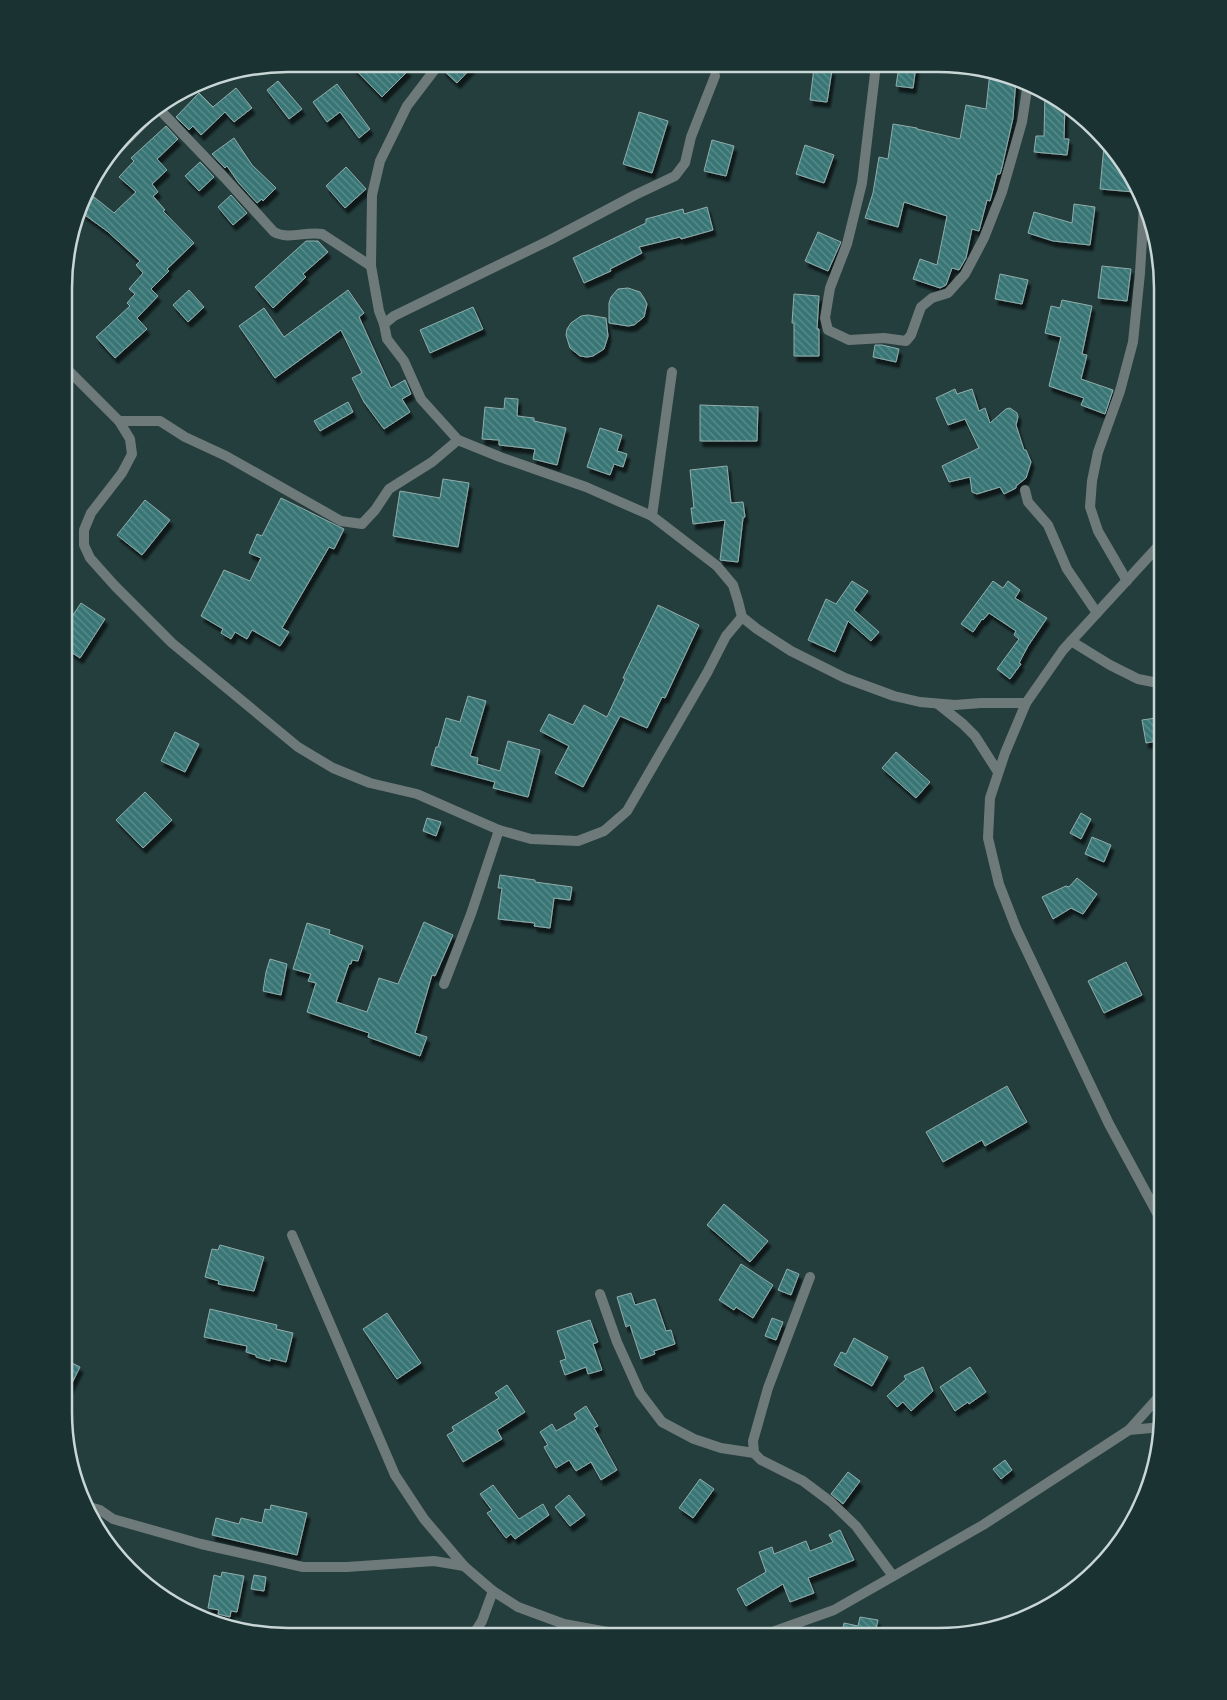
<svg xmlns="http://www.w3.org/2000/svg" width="1227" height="1700" font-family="'Alegreya Sans',sans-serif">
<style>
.building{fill:url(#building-back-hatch);stroke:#91adac;filter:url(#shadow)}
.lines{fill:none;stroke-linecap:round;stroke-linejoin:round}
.minor{stroke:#6e7a79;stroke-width:10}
.tertiary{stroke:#6e7a79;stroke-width:10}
.rim{fill:none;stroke:#c8d6d6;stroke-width:2.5}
</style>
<defs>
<pattern id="building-back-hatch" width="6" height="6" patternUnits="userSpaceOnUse" patternTransform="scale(1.25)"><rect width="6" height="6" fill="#397575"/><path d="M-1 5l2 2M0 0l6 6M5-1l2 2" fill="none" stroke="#5d8e8e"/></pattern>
<filter id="shadow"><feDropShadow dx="3" dy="5.5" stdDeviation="1" flood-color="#0009"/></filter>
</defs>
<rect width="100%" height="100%" fill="#243d3d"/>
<g class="building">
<polygon points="350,64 402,64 408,71 382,97"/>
<polygon points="446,64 475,64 457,83 443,70"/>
<polygon points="899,66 916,66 913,88 896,86"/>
<polygon points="814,68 832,70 827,102 810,100"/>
<polygon points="990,72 1016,79 1013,118 1002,167 1000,174 997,174 990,201 987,200 979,231 972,229 966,258 959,270 952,268 946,285 940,288 913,279 920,259 937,265 947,216 904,202 898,227 865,218 873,193 879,157 888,159 893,124 917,128 917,129 960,139 966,105 986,109"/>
<polygon points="278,81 302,109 289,119 267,90"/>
<polygon points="337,84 370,129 359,138 340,112 327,122 313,102"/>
<polygon points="236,88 252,108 234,122 225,112 201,135 193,126 189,130 176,117 199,93 213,107"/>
<polygon points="1045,93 1065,104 1064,139 1069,139 1067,155 1034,152 1036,136 1044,136"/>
<polygon points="639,112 668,121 652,173 623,164"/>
<polygon points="166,126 178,139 157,159 167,170 152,184 158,192 153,196 165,210 163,211 194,243 167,269 169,271 151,289 158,296 137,318 147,329 115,358 96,337 130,306 127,303 135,294 129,289 143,273 136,265 140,261 107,231 82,213 94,197 114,213 136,192 119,177 134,161 131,158"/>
<polygon points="234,138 252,165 276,188 263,201 262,199 257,203 238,182 227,166 225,168 212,154"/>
<polygon points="712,140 734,146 726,176 704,171"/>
<polygon points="805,145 834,155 824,183 796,174"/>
<polygon points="1104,146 1135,183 1134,192 1100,189"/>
<polygon points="200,162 214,177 199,191 185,176"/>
<polygon points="346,167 366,189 345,208 326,186"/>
<polygon points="231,195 247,213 233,225 218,207"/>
<polygon points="1074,204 1095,207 1090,245 1053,241 1028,233 1034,212 1072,223"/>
<polygon points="707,207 713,230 681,239 680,237 639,247 642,253 610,269 611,271 584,283 573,258 646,223 646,219 683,209 684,214"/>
<polygon points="818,232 841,242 828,271 805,261"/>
<polygon points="306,241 318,241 328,252 303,274 306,277 273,308 255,287"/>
<polygon points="1102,266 1131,269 1127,301 1098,298"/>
<polygon points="1000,274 1028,280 1022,304 995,299"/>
<polygon points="628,288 640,292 644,298 647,304 644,317 634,325 628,326 609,323 609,303 611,297 618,289"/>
<polygon points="189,290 204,307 188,322 173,305"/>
<polygon points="348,290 364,313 359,317 391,388 405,380 411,394 402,399 410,412 384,429 364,402 352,378 362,373 341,330 275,378 239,326 264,308 284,337"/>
<polygon points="794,294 819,296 817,329 819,329 819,356 794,356 794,323 792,323"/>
<polygon points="1062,300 1092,306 1082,354 1087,355 1081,379 1113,390 1105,414 1081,405 1084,398 1049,386 1061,337 1045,333 1051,306 1060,308"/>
<polygon points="473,307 483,329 430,353 420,330"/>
<polygon points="588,315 606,318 608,336 604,349 593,356 587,357 580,356 570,348 566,335 567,329 571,323 581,316"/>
<polygon points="875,345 882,345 899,349 896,362 873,357"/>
<polygon points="955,389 957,394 972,389 979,411 985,408 990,423 1006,409 1010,408 1017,413 1018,417 1016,425 1024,450 1026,450 1031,462 1026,478 1016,486 1016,488 1004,494 1000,487 977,494 972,492 970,477 949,482 942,466 979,448 965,419 948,425 936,398"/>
<polygon points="505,398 518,399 517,416 534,418 534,421 566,428 557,465 533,459 535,449 499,445 499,440 482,439 485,407 504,409"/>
<polygon points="348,402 353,412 320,431 314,421"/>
<polygon points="700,405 758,407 757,441 700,441"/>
<polygon points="600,428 622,435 617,451 627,454 623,467 614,464 610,475 587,467"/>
<polygon points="727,466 731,503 743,502 745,517 743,518 738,562 720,560 725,520 693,524 691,508 694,508 690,470"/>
<polygon points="443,479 469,483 458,547 393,536 400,491 440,498"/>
<polygon points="281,498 344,529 334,549 329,547 282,628 289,632 280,646 252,630 247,639 235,632 231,639 221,633 223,629 201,616 224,570 250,581 261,558 249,553 257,534 262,536"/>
<polygon points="145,500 170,520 142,555 117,535"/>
<polygon points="852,581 868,591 854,610 879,632 871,641 848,621 835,652 808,640 826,599 836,604"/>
<polygon points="993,581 1003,588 1008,581 1020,590 1015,598 1047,618 1028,646 1019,663 1021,664 1010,679 997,669 1019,639 1014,635 1016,631 989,613 983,620 982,619 973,632 961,624"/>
<polygon points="81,603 105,619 80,658 65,648 65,627"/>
<polygon points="658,605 699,625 665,698 662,697 647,728 620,716 583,787 555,773 569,746 540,731 549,714 573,725 584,705 607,717 625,679 623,678"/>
<polygon points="468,696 486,701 470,756 478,758 477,764 500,771 508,741 540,750 528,797 493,788 495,782 431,765 436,747 438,747 446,718 460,722"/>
<polygon points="1163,717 1163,740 1146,743 1142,720"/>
<polygon points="175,732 199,744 185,772 161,761"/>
<polygon points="896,752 930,782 916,798 882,768"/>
<polygon points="145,792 172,820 143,848 116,820"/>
<polygon points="1081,813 1091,819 1081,839 1070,833"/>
<polygon points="427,818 441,822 436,836 423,831"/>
<polygon points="1092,837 1111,845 1104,862 1085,854"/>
<polygon points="500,875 535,880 535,882 572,887 570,900 554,898 550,928 534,926 535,923 498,919 502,888 498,888"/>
<polygon points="1077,878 1097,894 1083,914 1071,908 1053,919 1042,897 1066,886 1069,887"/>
<polygon points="424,922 453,935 435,976 432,975 415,1033 427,1037 420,1056 368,1037 369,1033 307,1012 316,983 308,981 311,974 293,969 307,923 330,930 329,934 363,946 358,961 352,960 351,964 349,964 336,1002 367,1012 379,978 398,984"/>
<polygon points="270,959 287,964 281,995 263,991 266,972"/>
<polygon points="1126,962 1142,995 1104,1013 1088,981"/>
<polygon points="1007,1086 1027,1122 985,1146 982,1140 943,1162 926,1132"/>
<polygon points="724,1204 768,1241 750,1262 707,1225"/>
<polygon points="220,1245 264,1257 254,1291 218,1284 219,1281 205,1277 212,1249 218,1250"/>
<polygon points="741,1264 773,1285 753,1318 736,1307 734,1310 719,1300"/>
<polygon points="787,1269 799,1274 791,1295 778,1290"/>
<polygon points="631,1293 635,1305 655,1299 666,1331 671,1330 675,1344 654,1351 655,1354 641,1359 630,1325 626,1327 617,1297"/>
<polygon points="210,1309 277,1325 276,1329 293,1333 286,1362 270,1358 270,1361 256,1357 256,1355 246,1352 247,1346 204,1337"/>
<polygon points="387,1313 421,1363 397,1379 363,1329"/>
<polygon points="772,1318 783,1322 776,1340 765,1336"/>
<polygon points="590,1320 598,1342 593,1344 602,1370 588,1374 586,1367 565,1375 560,1361 566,1359 557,1331"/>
<polygon points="854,1338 888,1357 872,1386 834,1365 841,1352 846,1354"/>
<polygon points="64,1359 80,1367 64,1399"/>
<polygon points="923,1367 933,1391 911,1411 903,1402 897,1407 887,1396 906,1379 904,1376"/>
<polygon points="970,1367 986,1392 969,1404 968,1402 955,1411 940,1387"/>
<polygon points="507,1385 525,1412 497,1430 502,1439 463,1462 447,1435 454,1431 452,1427 499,1398 495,1393"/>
<polygon points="586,1406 598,1426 594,1428 617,1470 601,1480 591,1462 576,1471 569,1460 556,1468 544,1447 548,1445 540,1432 552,1424 556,1431 577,1419 574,1414"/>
<polygon points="1005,1460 1012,1470 1001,1479 993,1469"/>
<polygon points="848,1472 860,1481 843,1504 831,1494"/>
<polygon points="700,1479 714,1489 693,1518 679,1508"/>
<polygon points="493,1485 519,1519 543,1504 549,1515 515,1539 511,1534 506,1538 487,1513 492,1510 480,1494"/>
<polygon points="569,1495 585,1515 570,1526 555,1507"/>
<polygon points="271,1505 307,1513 297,1555 212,1535 216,1518 239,1524 241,1518 262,1523 265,1509 270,1510"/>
<polygon points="840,1530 854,1560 808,1578 814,1593 790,1602 783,1584 746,1606 737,1589 766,1572 759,1552 772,1547 774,1554 806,1541 810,1551 833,1542 829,1535"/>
<polygon points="222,1572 244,1576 237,1612 231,1611 230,1617 218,1614 219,1610 208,1608 214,1575 221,1577"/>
<polygon points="254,1575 266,1577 264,1591 251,1589"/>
<polygon points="860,1617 878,1620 876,1629 879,1630 878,1636 841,1636 844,1623 858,1626"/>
</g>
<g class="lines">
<g class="minor">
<polyline points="439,64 407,106 380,161 372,195 371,266 379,311 384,324 387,339 404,361 421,399 458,440 500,457 586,487 652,516 717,566 733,585 738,601 742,617 757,629 791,651 845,678 894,696 920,702 955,705 981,703 1026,703"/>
<polyline points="876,65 862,183 847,244 830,288 825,318 828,330 849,340 884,338 906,341 911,335 921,307 932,298 948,293 965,274 984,238 1002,192 1022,122 1028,83"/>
<path d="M159,109L224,177L274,232C288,240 306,231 322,234L371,266"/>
<polyline points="109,158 155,111"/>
<polyline points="384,324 394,316 550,240 635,195 675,176 685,163 691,137 715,76"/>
<polyline points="66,368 119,421 130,439 132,454 122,473 91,513 84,530 84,545 90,558 115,586 172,643 298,747 333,768 370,783 417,794 499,830 531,839 578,841 604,831 627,811 707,673 726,636 742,617"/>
<polyline points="119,421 160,421 185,437 226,456 341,521 362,524 375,510 389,489 432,462 458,440"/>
<polyline points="1025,490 1028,502 1048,525 1067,569 1097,613"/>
<polyline points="652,516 672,372"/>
<polyline points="1127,581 1098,531 1090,507 1092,481 1098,452 1120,391 1133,342 1140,273 1144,205"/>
<polyline points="1071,641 1110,665 1138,679 1163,684"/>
<polyline points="938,704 963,724 975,736 998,772"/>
<polyline points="444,984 471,914 499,830"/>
<polyline points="292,1235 395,1475 424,1519 464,1566 493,1591 518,1607 564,1624 613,1633 634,1635"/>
<polyline points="600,1294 617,1342 640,1393 662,1422 694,1439 721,1448 754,1453 761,1460 803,1481 831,1502 856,1526 893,1576"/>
<polyline points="1129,1430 1163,1427"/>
<polyline points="754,1453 753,1441 768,1388 810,1277"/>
<polyline points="86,1506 100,1510 113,1519 201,1544 303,1567 347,1567 434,1561 464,1566"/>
<polyline points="473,1635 482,1621 493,1591"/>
</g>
<g class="tertiary">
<polyline points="1163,1224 1109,1124 1016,928 999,884 988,838 990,798 1005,753 1026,703 1063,650 1163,541"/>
<polyline points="768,1636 775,1631 834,1610 983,1525 1129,1430 1163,1392"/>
</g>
</g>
<path d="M0 0H1227V1700H0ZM288 72H938A216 216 0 0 1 1154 288V1412A216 216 0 0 1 938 1628H288A216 216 0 0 1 72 1412V288A216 216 0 0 1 288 72Z" fill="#1a3332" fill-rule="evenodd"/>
<path class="rim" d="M288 72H938A216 216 0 0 1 1154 288V1412A216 216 0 0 1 938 1628H288A216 216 0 0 1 72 1412V288A216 216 0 0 1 288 72Z"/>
</svg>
